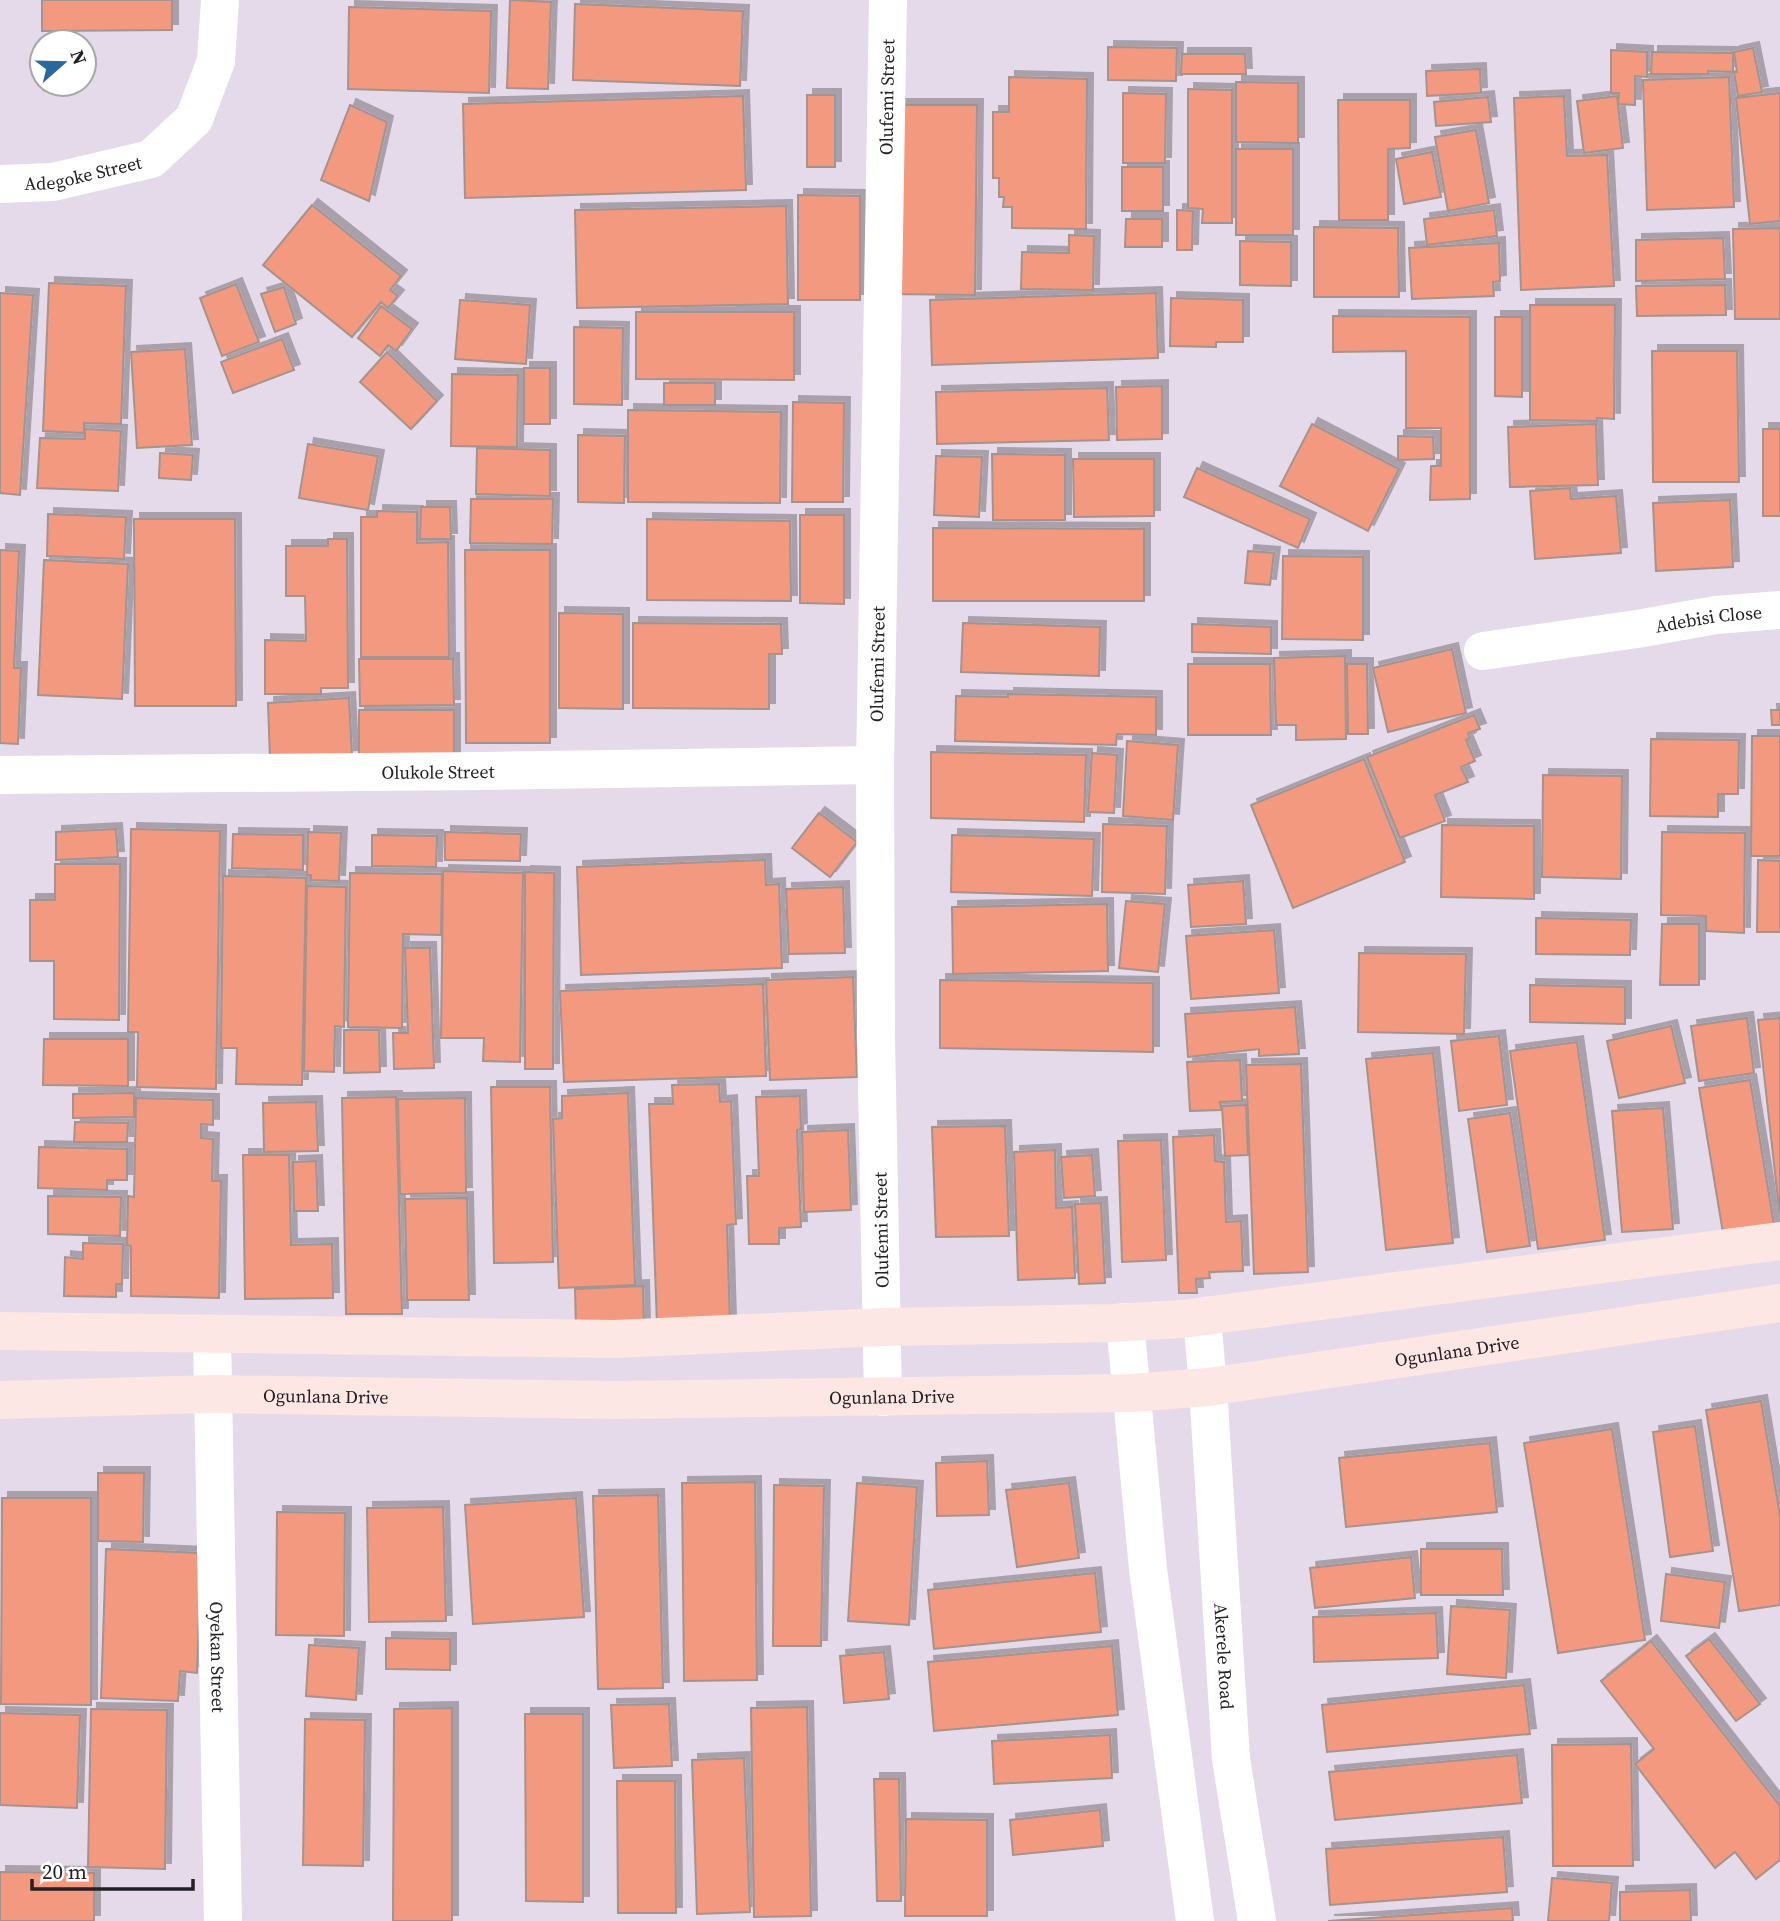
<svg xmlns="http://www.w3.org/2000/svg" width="1780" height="1921" font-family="'Source Serif 4',serif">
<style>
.building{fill:#f39980;stroke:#a4938e;stroke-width:2;filter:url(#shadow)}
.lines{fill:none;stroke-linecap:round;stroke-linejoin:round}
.minor{stroke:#fff;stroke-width:38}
.tertiary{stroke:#fff;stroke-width:38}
.secondary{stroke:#fde7e4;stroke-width:38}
.labels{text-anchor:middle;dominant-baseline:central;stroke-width:7;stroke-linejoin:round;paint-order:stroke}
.street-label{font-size:18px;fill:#242025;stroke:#fff}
</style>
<defs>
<filter id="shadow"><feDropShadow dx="6" dy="-6" stdDeviation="0" flood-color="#0004"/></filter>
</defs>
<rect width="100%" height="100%" fill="#e5dae9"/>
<g class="building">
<polygon points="42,0 172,0 172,30 42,31"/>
<polygon points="510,0 551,2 548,89 507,88"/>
<polygon points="575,4 743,11 740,86 573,80"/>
<polygon points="349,7 491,11 489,93 348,89"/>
<polygon points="1108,47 1177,48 1176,81 1108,80"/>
<polygon points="1753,48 1762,92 1738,96 1734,72 1737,72 1734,52"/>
<polygon points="1611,50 1647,52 1647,77 1635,76 1635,105 1618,104 1619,93 1611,93"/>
<polygon points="1652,52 1733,53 1733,72 1708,71 1708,74 1651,74"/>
<polygon points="1182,54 1245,54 1246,74 1181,74"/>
<polygon points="1480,69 1481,93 1427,96 1426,71"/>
<polygon points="1009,77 1087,79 1086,229 1012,228 1012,207 1003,207 1004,197 999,197 999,178 993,178 993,112 1009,112"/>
<polygon points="1729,77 1734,207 1647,210 1643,80"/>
<polygon points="1236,82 1298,83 1298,143 1236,142"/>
<polygon points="1188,89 1232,90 1232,223 1202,223 1203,209 1188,208"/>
<polygon points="1123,93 1166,94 1165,163 1123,163"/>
<polygon points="1780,93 1780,221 1750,224 1736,98"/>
<rect x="807" y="95" width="28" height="72"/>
<polygon points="743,96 746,190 465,198 463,104"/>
<polygon points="1564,96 1567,156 1607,155 1614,286 1521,290 1514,98"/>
<polygon points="1617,96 1623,148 1584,153 1577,101"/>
<polygon points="1488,97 1491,122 1436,126 1434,102"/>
<polygon points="1338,100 1410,100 1410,148 1388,149 1388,220 1339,220"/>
<polygon points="350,105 387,122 369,201 321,180"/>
<polygon points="889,105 977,105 975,295 887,294"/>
<polygon points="1476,130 1489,203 1448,211 1435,137"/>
<rect x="1236" y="149" width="57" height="86"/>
<polygon points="1432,152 1441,197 1404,204 1396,159"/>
<rect x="1122" y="167" width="41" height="44"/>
<polygon points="798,195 860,196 860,300 798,300"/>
<polygon points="312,205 401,276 390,290 398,296 388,308 381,302 352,337 263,265"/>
<polygon points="786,206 788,304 577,308 575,210"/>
<polygon points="1177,210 1193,211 1192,250 1177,250"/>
<polygon points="1494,210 1497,236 1427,245 1424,219"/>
<polygon points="1126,219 1162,219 1162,247 1125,247"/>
<polygon points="1314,227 1398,228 1399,297 1314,297"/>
<polygon points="1780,228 1780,319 1735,319 1733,229"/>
<polygon points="1069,235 1094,236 1093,290 1021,289 1022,252 1069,253"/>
<polygon points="1723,238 1725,279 1636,281 1636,240"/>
<polygon points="1240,241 1291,242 1291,286 1240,285"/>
<polygon points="1499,243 1500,281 1493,282 1494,296 1412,299 1409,248"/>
<polygon points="49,283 126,286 121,424 84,423 84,433 43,431"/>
<polygon points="236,284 259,342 222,356 200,298"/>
<polygon points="1725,285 1726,315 1637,316 1636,286"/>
<polygon points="284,287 296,324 275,332 261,294"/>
<polygon points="0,293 33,295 20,495 0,493"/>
<polygon points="1156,293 1158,358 932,365 930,300"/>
<polygon points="1171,298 1243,300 1243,342 1216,342 1216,347 1170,346"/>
<polygon points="460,300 530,305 526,364 455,359"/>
<polygon points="1530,305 1615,305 1614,419 1597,418 1597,421 1530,420"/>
<polygon points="381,306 412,329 396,351 388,345 380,356 358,338"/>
<polygon points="636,312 794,312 794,380 636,379"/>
<polygon points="1333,316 1470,317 1470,499 1430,500 1431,466 1441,466 1441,428 1406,428 1406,351 1333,352"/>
<polygon points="1495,317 1522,317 1522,397 1495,396"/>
<polygon points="574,327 623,328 622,405 574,404"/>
<polygon points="282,339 294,370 233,393 221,362"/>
<polygon points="185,349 192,445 137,448 131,352"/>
<polygon points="1652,351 1737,351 1739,482 1653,482"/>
<polygon points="387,352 437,401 411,429 360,382"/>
<rect x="524" y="368" width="26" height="56"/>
<polygon points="452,374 518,375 517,447 451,446"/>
<rect x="664" y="383" width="51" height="22"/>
<polygon points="1162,386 1162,439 1117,440 1116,387"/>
<polygon points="1107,388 1109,440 937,444 936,392"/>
<polygon points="793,402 844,403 843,502 792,502"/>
<polygon points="628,410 781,412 780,503 628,502"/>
<polygon points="1312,424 1399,469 1368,531 1280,486"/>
<polygon points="1596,424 1598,485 1510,487 1508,427"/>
<polygon points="85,429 121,431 118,491 37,488 40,438 85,439"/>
<rect x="1763" y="429" width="17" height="87"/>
<polygon points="578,435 625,436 624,503 578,502"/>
<polygon points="1398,436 1433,437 1434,459 1398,460"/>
<polygon points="308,444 378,456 368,510 299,498"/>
<polygon points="477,448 550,450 550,496 476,494"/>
<polygon points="160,453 193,455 191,480 159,478"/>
<polygon points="992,454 1065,455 1065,520 993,520"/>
<polygon points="936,456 982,457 979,517 934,515"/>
<polygon points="1073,459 1154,459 1154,516 1074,517"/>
<polygon points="1197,468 1310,519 1298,548 1184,497"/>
<polygon points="1570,488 1571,499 1616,496 1621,553 1535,559 1530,491"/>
<polygon points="471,499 553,499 552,544 470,543"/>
<polygon points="1730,500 1733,567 1656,571 1653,503"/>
<polygon points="421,507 450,507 451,539 420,539"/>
<polygon points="377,511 417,512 417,543 448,542 449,657 361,657 361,517 377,517"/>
<polygon points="48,514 126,517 124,559 47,556"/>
<polygon points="800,515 844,515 844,604 800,603"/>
<polygon points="134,519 235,519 236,706 135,706"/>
<polygon points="647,519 790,521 791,601 647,600"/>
<polygon points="933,528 1144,529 1144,601 933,601"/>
<polygon points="328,539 347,539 348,688 321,688 321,694 265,694 265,640 306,641 305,596 286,596 286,546 328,546"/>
<polygon points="0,550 19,551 14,668 21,668 18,744 0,743"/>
<polygon points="465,550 550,550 550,743 466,743"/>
<polygon points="1248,551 1274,553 1270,585 1245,583"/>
<polygon points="1283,556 1363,557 1363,640 1282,639"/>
<polygon points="44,560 128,564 122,699 38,695"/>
<polygon points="559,613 623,614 623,709 559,708"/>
<polygon points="633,623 781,624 782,654 769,654 769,709 633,708"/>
<polygon points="963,623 1100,627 1099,676 961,672"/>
<polygon points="1192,624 1271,627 1271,654 1192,652"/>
<polygon points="1452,649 1466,713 1388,732 1373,668"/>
<polygon points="1345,656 1346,739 1296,740 1296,725 1276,725 1274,658"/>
<polygon points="359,659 453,659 454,705 360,706"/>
<polygon points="1188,664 1270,664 1271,735 1188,735"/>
<polygon points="1347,664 1367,664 1368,734 1348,734"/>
<polygon points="1008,694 1156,697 1156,735 1117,734 1116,745 955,741 956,696 1008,697"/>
<polygon points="349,698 352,756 270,760 268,703"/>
<rect x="359" y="710" width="95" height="50"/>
<polygon points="1771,710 1780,710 1780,725 1772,725"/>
<polygon points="1474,715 1480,729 1468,733 1470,738 1466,740 1475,761 1461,767 1468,782 1435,795 1445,821 1400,838 1367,757"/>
<polygon points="1752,736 1780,736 1780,856 1751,856"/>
<polygon points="1651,739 1739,740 1738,794 1718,794 1718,817 1650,816"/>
<polygon points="1127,741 1178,745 1173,820 1123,816"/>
<polygon points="931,752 1086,755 1084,822 931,818"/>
<polygon points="1092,753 1117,755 1114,813 1088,812"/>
<polygon points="1364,759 1405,862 1293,908 1251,805"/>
<polygon points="1543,775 1622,776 1621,879 1542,877"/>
<polygon points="819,813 857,842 830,877 792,848"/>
<polygon points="1103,824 1167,826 1165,894 1102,892"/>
<polygon points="1442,825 1534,826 1534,899 1441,897"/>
<polygon points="116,829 118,857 56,860 56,832"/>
<polygon points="131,829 220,831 216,1089 137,1087 138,1032 128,1032"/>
<polygon points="308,832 341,833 339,881 311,880 311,875 307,875"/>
<polygon points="445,832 521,834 520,861 445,860"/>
<polygon points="1662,832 1745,833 1744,933 1706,931 1706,916 1661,915"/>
<polygon points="233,834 303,835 303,870 232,868"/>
<polygon points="372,835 437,836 436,867 372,866"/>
<polygon points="952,835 1094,839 1092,896 951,892"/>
<polygon points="765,860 766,885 779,884 782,968 581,975 577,867"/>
<polygon points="1758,860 1780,861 1780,932 1757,932"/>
<polygon points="55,864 120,864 119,1020 54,1019 54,961 30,961 30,900 55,900"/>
<polygon points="443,871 523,873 520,1062 483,1061 484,1038 441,1038"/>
<polygon points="525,872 554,873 553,1069 525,1069"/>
<polygon points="350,873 442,874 441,935 403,934 402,1028 348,1027"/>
<polygon points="223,876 306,878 302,1085 236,1084 237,1048 221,1048"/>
<polygon points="1243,881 1246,924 1191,927 1188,885"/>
<polygon points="307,886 346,887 344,1027 335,1026 334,1072 304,1071"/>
<polygon points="843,887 845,953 789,954 786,889"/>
<polygon points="1126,901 1165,904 1158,972 1119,968"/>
<polygon points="1107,904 1108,971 953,974 952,907"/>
<polygon points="1536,918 1631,920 1630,955 1536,954"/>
<polygon points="1662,924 1699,924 1699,985 1660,985"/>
<polygon points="1274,930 1279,993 1191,999 1186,936"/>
<polygon points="405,948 430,948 434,1068 394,1069 393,1033 408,1033"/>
<polygon points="1359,953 1466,954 1464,1034 1358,1032"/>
<polygon points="853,977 857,1077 770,1080 766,980"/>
<polygon points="940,980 1153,983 1153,1052 940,1048"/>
<polygon points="763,984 766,1076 564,1082 560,991"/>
<polygon points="1530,985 1625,987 1625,1024 1530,1022"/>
<polygon points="1295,1007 1299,1054 1259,1056 1259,1049 1188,1057 1185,1014"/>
<polygon points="1747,1018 1754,1073 1699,1081 1691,1026"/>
<polygon points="1780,1018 1780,1218 1758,1020"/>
<polygon points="1671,1026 1685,1083 1619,1098 1607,1041"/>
<polygon points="344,1030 379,1030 380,1072 344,1073"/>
<polygon points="1499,1036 1507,1105 1459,1111 1451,1041"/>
<polygon points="44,1039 128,1039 128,1086 43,1085"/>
<polygon points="1577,1042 1605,1240 1538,1249 1510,1051"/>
<polygon points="1433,1053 1453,1243 1386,1250 1366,1059"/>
<polygon points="1240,1060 1242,1101 1220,1102 1221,1110 1190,1111 1187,1062"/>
<polygon points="1301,1064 1308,1272 1254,1274 1246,1065"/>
<polygon points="1750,1080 1776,1237 1725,1245 1699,1088"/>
<polygon points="719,1084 720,1102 731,1101 736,1224 727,1225 730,1323 657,1325 649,1104 673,1104 672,1085"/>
<polygon points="491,1087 550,1087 553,1262 494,1263"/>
<polygon points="134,1093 134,1117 73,1118 73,1094"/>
<polygon points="628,1093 635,1285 559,1288 553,1119 562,1118 562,1096"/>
<polygon points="800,1096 801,1129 797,1130 801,1227 779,1228 779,1244 749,1244 747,1176 759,1176 756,1097"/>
<polygon points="396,1097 402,1314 346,1314 342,1098"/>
<polygon points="136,1098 213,1100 213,1125 201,1124 201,1138 213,1139 212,1181 221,1181 219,1298 131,1296 131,1246 127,1245 128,1196 134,1197"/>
<polygon points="465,1098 466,1193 400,1194 398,1099"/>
<polygon points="316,1102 318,1151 264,1152 263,1103"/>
<polygon points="1246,1105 1248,1155 1225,1156 1222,1106"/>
<polygon points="1663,1108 1673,1229 1622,1232 1612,1111"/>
<polygon points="1510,1113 1530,1246 1487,1252 1468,1119"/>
<polygon points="75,1122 128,1123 127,1142 74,1142"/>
<polygon points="1005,1126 1009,1236 936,1237 932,1127"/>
<polygon points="848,1130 851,1210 804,1212 802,1132"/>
<polygon points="1214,1135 1215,1161 1224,1162 1226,1222 1241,1221 1243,1271 1209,1272 1210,1278 1196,1279 1197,1293 1179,1293 1173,1137"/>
<polygon points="1161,1140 1166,1260 1122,1262 1118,1141"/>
<polygon points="39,1147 127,1149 127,1180 107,1180 107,1190 38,1188"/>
<polygon points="1055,1150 1056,1208 1072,1207 1075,1278 1018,1280 1014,1152"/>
<polygon points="243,1155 289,1155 291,1245 332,1244 333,1298 245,1299"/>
<polygon points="1092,1155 1095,1196 1064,1198 1061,1157"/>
<polygon points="316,1161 318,1211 294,1211 293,1162"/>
<polygon points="48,1196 121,1197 120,1236 48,1234"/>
<polygon points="467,1198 469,1300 407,1300 405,1199"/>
<polygon points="1101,1203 1105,1283 1079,1284 1075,1204"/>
<polygon points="83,1243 123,1244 122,1284 116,1284 116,1297 64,1296 65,1257 83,1259"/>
<polygon points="643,1286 644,1329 576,1331 575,1289"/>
<polygon points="1761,1401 1780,1516 1780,1605 1739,1611 1706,1410"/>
<polygon points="1695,1426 1713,1551 1670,1557 1653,1432"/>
<polygon points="1612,1429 1645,1640 1558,1653 1524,1443"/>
<polygon points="1490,1443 1497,1512 1346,1527 1339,1458"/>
<polygon points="987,1461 989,1515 937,1516 936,1463"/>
<polygon points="98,1473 144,1473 143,1542 98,1541"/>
<polygon points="755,1482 757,1680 684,1681 682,1483"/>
<polygon points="857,1483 917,1487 909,1625 848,1621"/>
<polygon points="1069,1483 1079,1558 1017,1567 1006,1490"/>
<polygon points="774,1485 824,1486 821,1646 773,1646"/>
<polygon points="658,1495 663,1688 598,1689 593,1496"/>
<polygon points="2,1498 91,1498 91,1705 1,1704"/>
<polygon points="576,1498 584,1617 473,1624 465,1505"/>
<polygon points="443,1507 446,1621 369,1622 367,1508"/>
<polygon points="277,1512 345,1513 344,1636 276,1635"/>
<polygon points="106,1549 201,1553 197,1673 180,1671 178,1701 101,1698"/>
<polygon points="1421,1549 1502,1549 1503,1595 1421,1595"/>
<polygon points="1411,1557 1415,1598 1315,1608 1310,1568"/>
<polygon points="1095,1573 1101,1632 934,1649 928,1590"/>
<polygon points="1666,1574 1725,1582 1719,1628 1661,1621"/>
<polygon points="1451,1606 1510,1610 1506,1678 1447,1674"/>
<polygon points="1436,1613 1438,1658 1314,1662 1313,1617"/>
<polygon points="386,1638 450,1639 450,1670 386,1669"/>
<polygon points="1709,1639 1760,1704 1736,1721 1686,1656"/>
<polygon points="1651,1641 1780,1806 1780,1860 1756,1879 1735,1852 1715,1868 1635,1764 1654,1749 1601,1681"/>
<polygon points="309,1645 359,1648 356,1700 306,1696"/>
<polygon points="1112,1646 1118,1715 934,1731 928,1662"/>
<polygon points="884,1652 889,1699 844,1703 840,1656"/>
<polygon points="1524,1685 1530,1734 1327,1752 1322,1705"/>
<polygon points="669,1704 672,1766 614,1768 611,1705"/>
<polygon points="807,1707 811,1916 754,1917 751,1708"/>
<polygon points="452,1708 452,1921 393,1921 394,1709"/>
<polygon points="91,1709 167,1710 165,1869 88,1867"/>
<polygon points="0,1713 80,1715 77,1808 0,1805"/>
<polygon points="525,1714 583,1714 583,1902 526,1901"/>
<polygon points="305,1719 365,1720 363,1866 303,1865"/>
<polygon points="1110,1735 1112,1778 994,1784 992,1741"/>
<polygon points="1631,1744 1633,1866 1553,1866 1552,1745"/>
<polygon points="1517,1755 1522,1803 1335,1820 1329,1772"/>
<polygon points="744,1758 750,1912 697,1914 692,1760"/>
<polygon points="874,1779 899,1779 901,1901 877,1901"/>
<polygon points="617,1781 675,1781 676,1913 618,1913"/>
<polygon points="1100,1810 1103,1846 1013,1855 1010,1820"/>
<polygon points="906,1819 987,1820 987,1916 905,1916"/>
<polygon points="1503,1837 1507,1892 1330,1905 1326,1849"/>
<polygon points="0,1872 94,1873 94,1921 0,1921"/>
<polygon points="1552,1878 1612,1883 1609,1921 1548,1921"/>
<polygon points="1690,1890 1691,1921 1620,1921 1620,1892"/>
<polygon points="1512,1908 1513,1921 1328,1921"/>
</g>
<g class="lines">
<g class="minor">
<path id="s1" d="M0,184L53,182L151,159L194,119L216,61L220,0"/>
<path id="s2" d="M1483,651L1637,629L1716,615L1780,610"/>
<path id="s3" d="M0,775L481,771L875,765"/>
<path id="s4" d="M212,1335L223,1921"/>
<path id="s5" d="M883,1397L876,1037L875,765L888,0"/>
</g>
<g class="tertiary">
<path id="s6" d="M1202,1317L1208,1387L1231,1759L1257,1921"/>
<polyline points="1125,1322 1148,1569 1195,1921"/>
</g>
<g class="secondary">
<polyline points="0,1331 615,1339 883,1327 1112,1323 1182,1319 1780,1241"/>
<path id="s7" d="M0,1400L212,1394L615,1400L1131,1393L1208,1387L1780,1303"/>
</g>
</g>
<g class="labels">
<g class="street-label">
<text stroke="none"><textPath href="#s5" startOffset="1300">Olufemi Street</textPath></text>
<text stroke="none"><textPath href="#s1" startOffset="84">Adegoke Street</textPath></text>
<text stroke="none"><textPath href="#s2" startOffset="228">Adebisi Close</textPath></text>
<text stroke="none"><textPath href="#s5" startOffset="733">Olufemi Street</textPath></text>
<text stroke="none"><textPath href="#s3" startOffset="438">Olukole Street</textPath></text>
<text transform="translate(881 1230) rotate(-91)">Olufemi Street</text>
<text stroke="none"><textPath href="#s7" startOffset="1460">Ogunlana Drive</textPath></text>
<text stroke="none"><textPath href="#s7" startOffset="326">Ogunlana Drive</textPath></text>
<text stroke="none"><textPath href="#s7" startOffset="892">Ogunlana Drive</textPath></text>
<text stroke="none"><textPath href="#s6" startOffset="340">Akerele Road</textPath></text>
<text stroke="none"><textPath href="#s4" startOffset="322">Oyekan Street</textPath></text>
</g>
</g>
<g transform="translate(63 63) rotate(70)"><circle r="33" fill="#ffffff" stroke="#a7a6a8" stroke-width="2"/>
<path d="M0-5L12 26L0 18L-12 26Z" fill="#2a699f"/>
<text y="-10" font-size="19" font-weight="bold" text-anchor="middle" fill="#242025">N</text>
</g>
<path d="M32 1879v10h161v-10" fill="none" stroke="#242025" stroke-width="3.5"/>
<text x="42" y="1879" font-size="21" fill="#242025" stroke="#ffffff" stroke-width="5" paint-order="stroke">20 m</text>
</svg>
